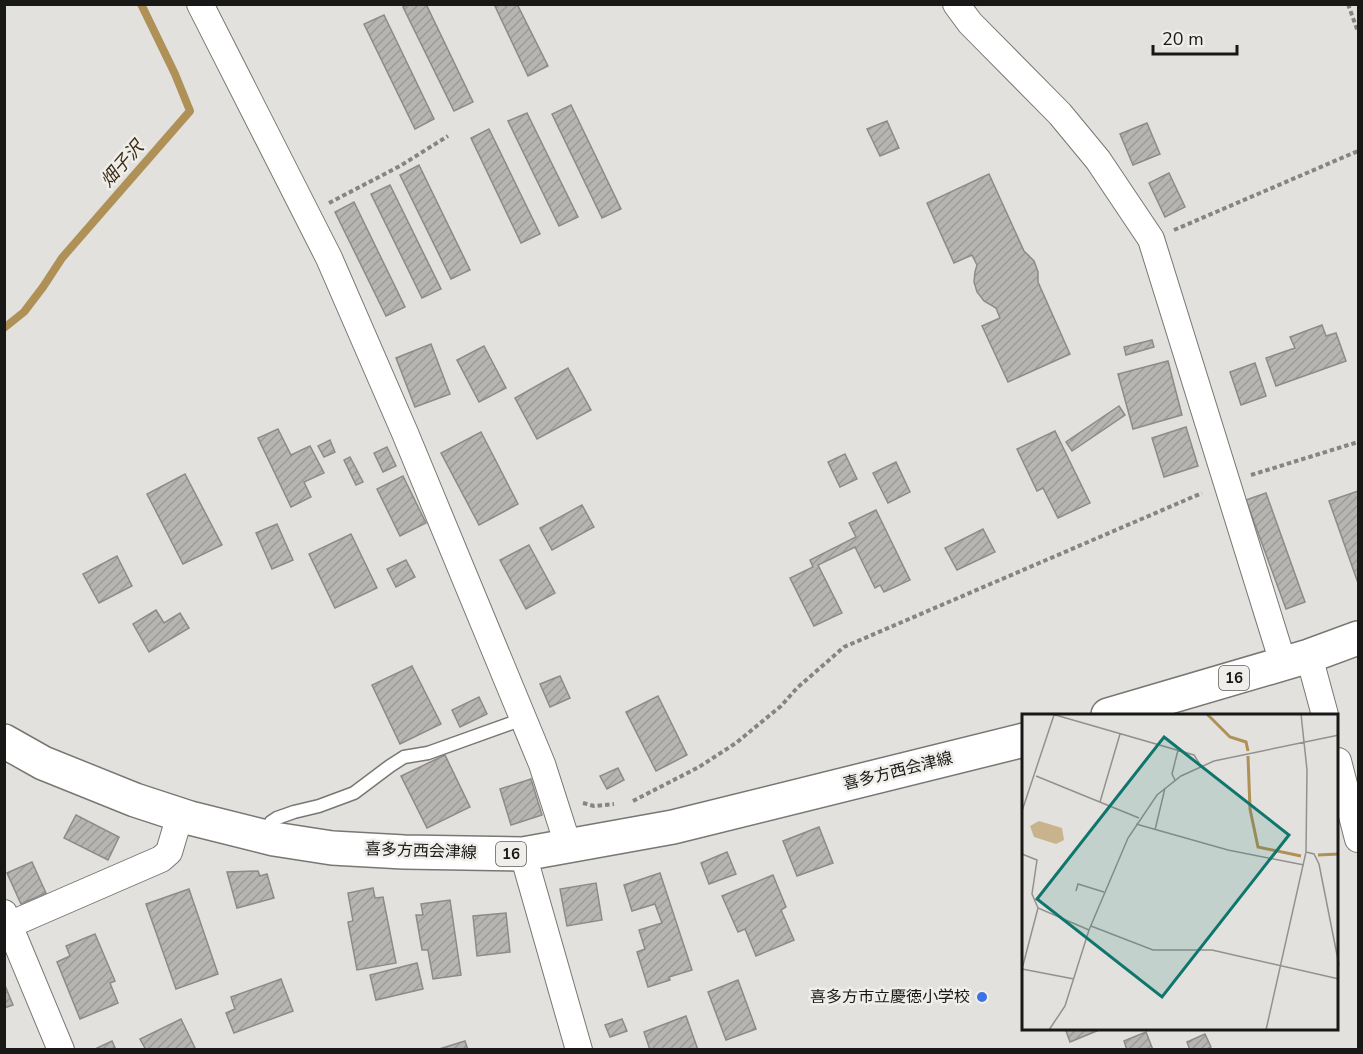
<svg xmlns="http://www.w3.org/2000/svg" width="1363" height="1054" font-family="'Nunito Sans','Noto Sans JP',sans-serif">
<style>
.lines{fill:none;stroke-linecap:round;stroke-linejoin:round}
.stream{stroke:#af9056;stroke-width:8}
.building{fill:url(#building-hatch);stroke:#8d8b88;stroke-width:1.5}
.service-casing{stroke:#797773;stroke-width:15}
.minor-casing{stroke:#797773;stroke-width:28}
.primary-casing{stroke:#797773;stroke-width:36}
.path{stroke:#868582;stroke-width:4;stroke-dasharray:4.5 3;stroke-linecap:butt}
.service{stroke:#fff;stroke-width:12}
.minor{stroke:#fff;stroke-width:26}
.primary{stroke:#fff;stroke-width:33}
.poi-dot{fill:#3c72e2;stroke:#f0eeea;stroke-width:2}
.labels{text-anchor:middle;dominant-baseline:central;stroke-width:5;stroke-linejoin:round;paint-order:stroke}
.shield{fill:#f0eeea;stroke:#595856;stroke-width:1.5}
.shield-label{font-size:15px;font-weight:bold;fill:#181816}
.street-label{font-size:16px;fill:#181816;stroke:#f0eeea}
.poi-label{font-size:16px;fill:#181816;stroke:#f0eeea;text-anchor:end}
.water-label{font-size:18px;font-style:italic;fill:#3b2d12;stroke:#f0eeea}
.inset-river{fill:none;stroke:#af9056;stroke-width:3}
.inset-road{fill:none;stroke:#92918d;stroke-width:1.5}
.view{fill:#0f766e;fill-opacity:0.15;stroke:#0f766e;stroke-width:3}
.inset-edge{fill:none;stroke:#181816;stroke-width:3}
</style>
<defs>
<pattern id="building-hatch" width="6" height="6" patternUnits="userSpaceOnUse" patternTransform="scale(1.5)"><rect width="6" height="6" fill="#b7b5b1"/><path d="M-1 1l2-2M0 6l6-6M5 7l2-2" fill="none" stroke="#9d9b98"/></pattern>
</defs>
<rect width="100%" height="100%" fill="#e3e1dd"/>
<g class="lines">
<polyline class="stream" points="4,328 24,312 43,287 62,258 190,111 175,74 141,4"/>
</g>
<g class="building">
<polygon points="408,4 426,4 473,102 454,111 403,7"/>
<polygon points="494,4 517,4 548,66 528,76"/>
<polygon points="384,15 434,119 415,129 364,24"/>
<polygon points="571,105 621,209 602,218 552,114"/>
<polygon points="527,113 578,217 559,226 508,121"/>
<polygon points="887,121 899,148 880,156 867,129"/>
<polygon points="1147,123 1160,154 1133,165 1120,134"/>
<polygon points="489,129 540,234 521,243 471,138"/>
<polygon points="419,165 470,270 451,279 400,175"/>
<polygon points="1169,173 1185,207 1165,217 1149,183"/>
<polygon points="989,174 1024,251 1034,261 1038,272 1038,282 1070,354 1008,382 982,326 1000,318 996,308 984,301 977,292 974,282 975,272 977,265 972,255 954,263 927,203"/>
<polygon points="390,185 441,289 422,298 371,194"/>
<polygon points="354,202 405,307 386,316 335,212"/>
<polygon points="1322,325 1326,336 1336,333 1346,361 1276,386 1266,358 1295,348 1290,337"/>
<polygon points="1152,340 1154,347 1126,355 1124,347"/>
<polygon points="431,344 450,394 415,407 396,358"/>
<polygon points="484,346 506,388 479,402 457,360"/>
<polygon points="1168,361 1182,415 1133,429 1118,374"/>
<polygon points="1255,363 1266,396 1241,405 1230,372"/>
<polygon points="568,368 591,410 537,439 515,398"/>
<polygon points="1119,406 1125,415 1072,451 1066,442"/>
<polygon points="1186,427 1198,466 1164,477 1152,438"/>
<polygon points="278,429 291,455 310,446 324,473 304,482 311,497 291,507 258,438"/>
<polygon points="1055,431 1090,503 1058,518 1043,488 1037,491 1017,449"/>
<polygon points="481,432 518,504 479,525 441,453"/>
<polygon points="330,440 335,452 324,457 318,446"/>
<polygon points="387,447 396,466 383,472 374,453"/>
<polygon points="845,454 857,479 840,487 828,462"/>
<polygon points="350,457 363,482 356,485 344,460"/>
<polygon points="896,462 910,492 888,503 873,473"/>
<polygon points="185,474 222,545 183,564 147,494"/>
<polygon points="403,476 426,523 400,536 377,489"/>
<polygon points="1358,491 1358,583 1329,501"/>
<polygon points="1266,493 1305,602 1286,609 1246,500"/>
<polygon points="582,505 594,527 552,550 540,528"/>
<polygon points="876,510 910,580 884,592 880,585 875,588 855,547 818,565 842,613 814,626 790,578 813,567 810,560 856,537 849,523"/>
<polygon points="277,524 293,560 272,569 256,533"/>
<polygon points="983,529 995,552 957,570 945,548"/>
<polygon points="351,534 377,588 335,608 309,554"/>
<polygon points="529,545 555,593 526,609 500,560"/>
<polygon points="117,556 132,586 99,603 83,574"/>
<polygon points="406,560 415,577 396,587 387,569"/>
<polygon points="156,610 164,623 180,613 189,628 149,652 133,624"/>
<polygon points="412,666 441,724 400,744 372,685"/>
<polygon points="560,676 570,698 550,707 540,684"/>
<polygon points="658,696 687,755 656,771 626,712"/>
<polygon points="479,697 487,714 460,727 452,710"/>
<polygon points="445,755 470,807 427,828 401,776"/>
<polygon points="618,768 624,780 607,789 600,776"/>
<polygon points="531,779 542,815 511,825 500,789"/>
<polygon points="76,815 119,837 108,860 64,838"/>
<polygon points="819,827 833,863 797,876 783,841"/>
<polygon points="727,852 736,874 709,884 701,863"/>
<polygon points="32,862 46,893 21,904 7,873"/>
<polygon points="258,871 260,876 267,874 274,898 237,908 227,872"/>
<polygon points="660,873 692,970 669,977 670,980 648,987 637,952 645,949 639,930 662,923 655,904 632,911 624,885"/>
<polygon points="773,875 786,907 781,910 794,940 756,956 745,929 738,932 722,896"/>
<polygon points="596,883 602,920 567,926 560,889"/>
<polygon points="373,888 375,898 383,897 396,963 357,970 348,922 353,921 348,893"/>
<polygon points="189,889 218,974 176,989 146,904"/>
<polygon points="450,900 461,975 433,979 428,950 422,950 416,915 423,915 421,904"/>
<polygon points="506,913 510,952 477,956 473,916"/>
<polygon points="95,934 115,981 110,983 118,1003 80,1019 57,962 70,956 66,946"/>
<polygon points="417,963 423,989 376,1000 370,975"/>
<polygon points="281,979 293,1011 234,1033 226,1013 235,1009 231,997"/>
<polygon points="738,980 756,1029 726,1040 708,992"/>
<polygon points="4,983 13,1005 4,1008"/>
<polygon points="686,1016 698,1050 650,1050 644,1032"/>
<polygon points="181,1019 195,1048 191,1050 146,1050 140,1039"/>
<polygon points="622,1019 627,1031 610,1037 605,1025"/>
<polygon points="1065,1028 1104,1028 1070,1042"/>
<polygon points="1146,1032 1153,1050 1127,1050 1124,1041"/>
<polygon points="1205,1034 1211,1047 1205,1050 1190,1050 1187,1042"/>
<polygon points="112,1041 116,1050 93,1050"/>
<polygon points="465,1041 468,1050 436,1050"/>
</g>
<g class="lines">
<defs>
<polyline id="service" points="265,835 271,822 277,818 294,812 319,806 354,793 390,766 404,757 428,753 523,719"/>
<g id="minor">
<polyline points="200,4 329,258 405,433 542,764 568,845"/>
<polyline points="956,4 970,23 1060,114 1098,160 1151,239 1283,663"/>
<polyline points="1309,656 1325,715"/>
<polyline points="1338,761 1358,839"/>
<polyline points="523,854 579,1050"/>
<polyline points="4,913 61,1050"/>
<polyline points="9,925 161,859 169,852 180,815"/>
</g>
<g id="primary">
<polyline points="1108,715 1309,656 1358,638"/>
<polyline points="4,741 43,763 135,800 190,818 274,839 332,848 404,852 523,854 673,827 1024,740"/>
</g>
</defs>
<use href="#service" class="service-casing"/>
<use href="#minor" class="minor-casing"/>
<use href="#primary" class="primary-casing"/>
<g class="path">
<polyline points="1348,4 1358,32"/>
<polyline points="329,203 400,166 448,136"/>
<polyline points="1174,230 1358,151"/>
<polyline points="1251,475 1358,442"/>
<polyline points="633,801 699,767 736,743 781,706 797,688 844,647 1202,493"/>
<polyline points="583,803 594,806 614,804"/>
</g>
<use href="#service" class="service"/>
<use href="#minor" class="minor"/>
<use href="#primary" class="primary"/>
</g>
<circle class="poi-dot" cx="982" cy="997" r="6"/>
<g class="labels">
<g class="shield">
<rect x="1219" y="666" width="30" height="24" rx="4.5"/>
<rect x="496" y="842" width="30" height="24" rx="4.5"/>
</g>
<g class="shield-label">
<text x="1234" y="678">16</text>
<text x="511" y="854">16</text>
</g>
<g class="street-label">
<text transform="translate(898 771) rotate(-14)">喜多方西会津線</text>
<text transform="translate(421 851) rotate(2)">喜多方西会津線</text>
</g>
<g class="poi-label">
<text x="970" y="997">喜多方市立慶徳小学校</text>
</g>
<g class="water-label">
<text transform="translate(122 164) rotate(-49)">畑子沢</text>
</g>
</g>
<g transform="translate(1022 714)">
<rect width="316" height="316" fill="#e3e1dd"/>
<path d="M17,107L40,114L42,126L34,130L12,123L8,112Z" fill="#c8b38d"/>
<path class="inset-river" d="M185,0L208,23L224,28L226,37M226,42L228,95L236,133L279,142M296,141L317,140"/>
<path class="inset-road" d="M30,0L172,41L179,52M14,62L117,104M153,66L150,60L156,36M78,88L98,20M0,97L32,1M114,110L206,136L282,151M133,116L143,74M284,138L292,140L297,150L317,251M0,140L15,146L10,180L16,194L67,216M54,177L56,170L82,178M69,212L131,236H190L317,265M0,255L16,194M0,255L52,265M27,316L43,292L67,216L106,124L135,81L159,62L192,47L317,21M244,316L284,138L285,56L279,0"/>
<path class="view" d="M142,23L267,121L140,283L15,185Z"/>
<rect width="316" height="316" class="inset-edge"/>
</g>
<rect width="1363" height="1054" fill="none" stroke="#181816" stroke-width="12"/>
<path d="M1153 45v9h84v-9" fill="none" stroke="#181816" stroke-width="3"/>
<text x="1162" y="45" font-size="18" fill="#181816" stroke="#f0eeea" stroke-width="4.5" paint-order="stroke">20 m</text>
</svg>
